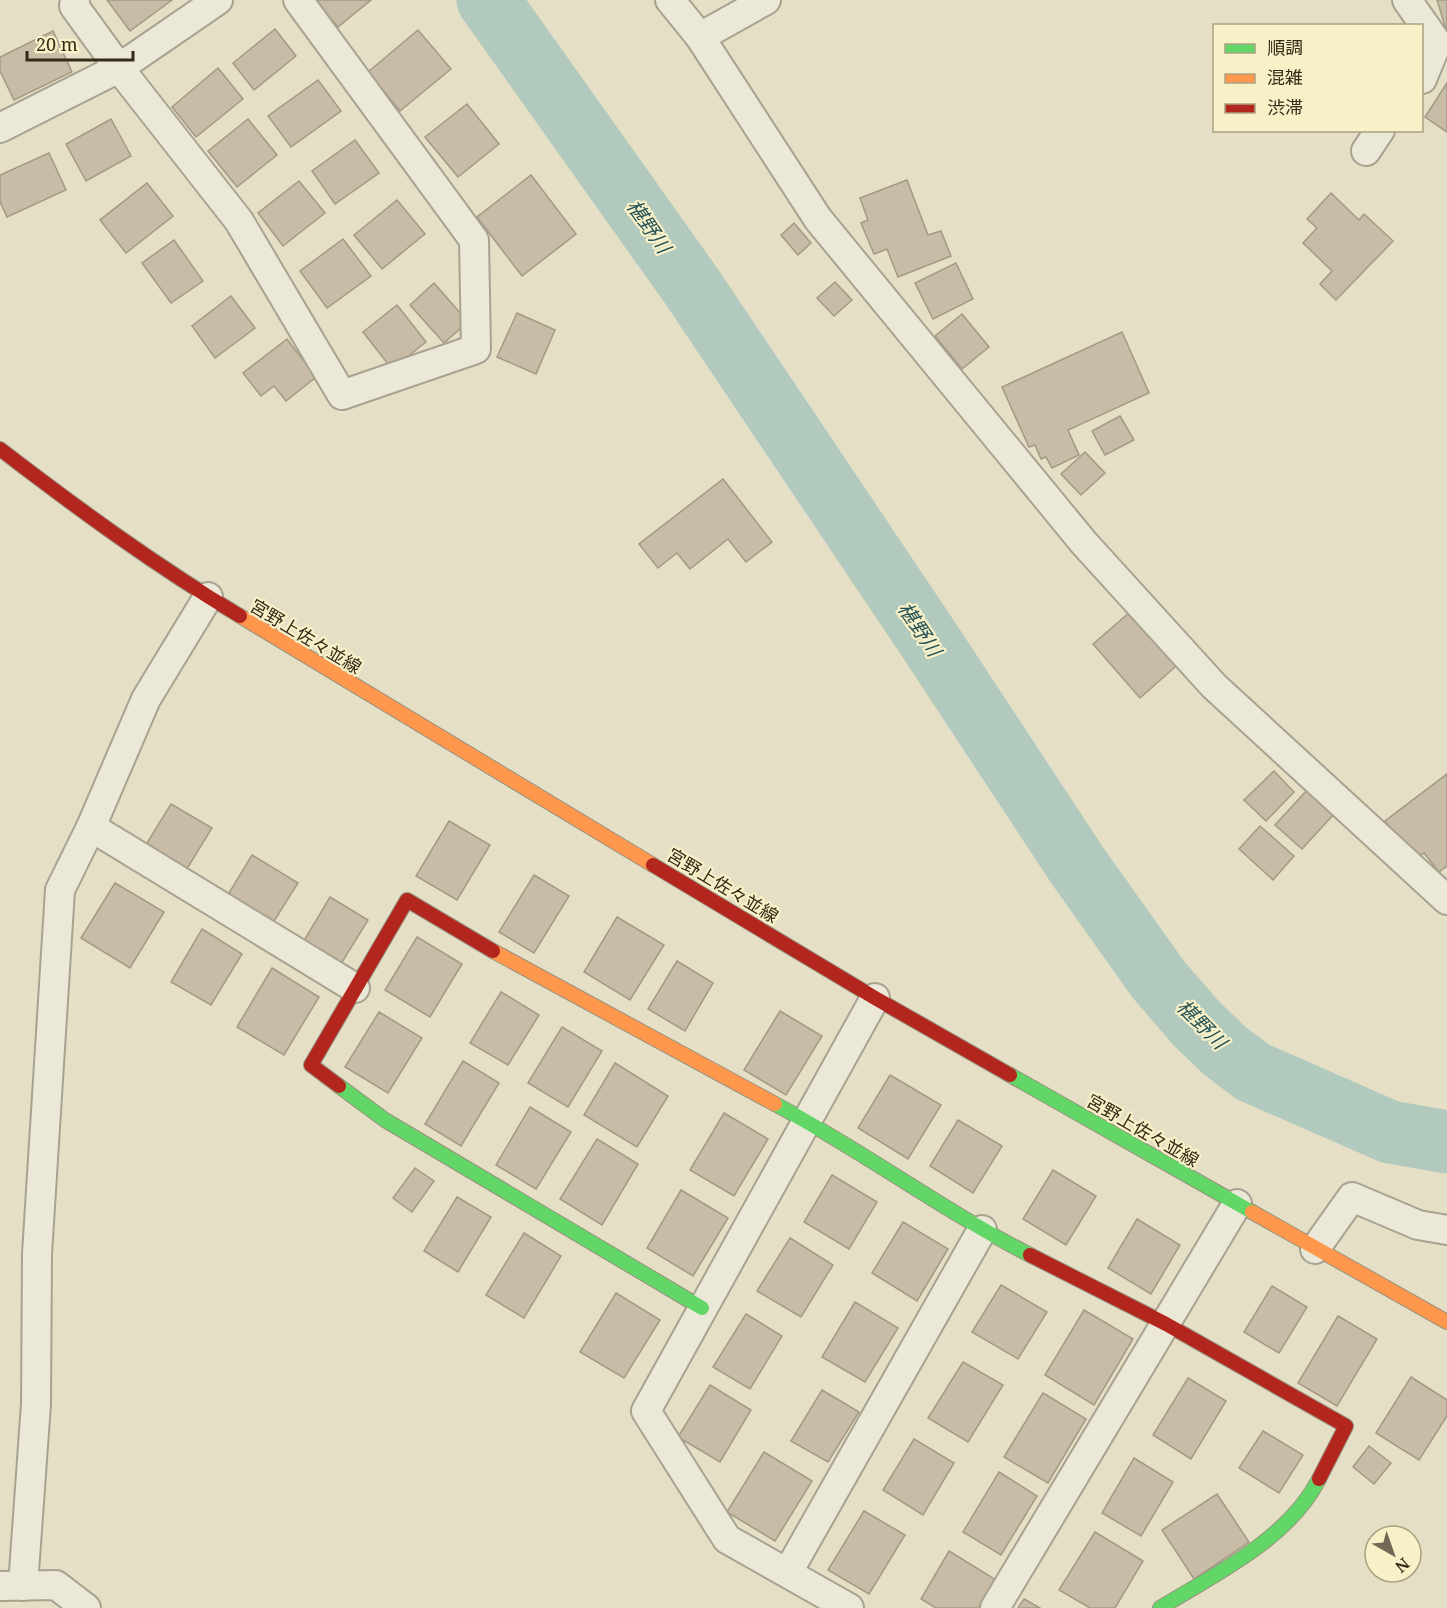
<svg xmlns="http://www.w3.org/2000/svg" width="1447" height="1608" font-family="'Noto Serif','Noto Sans JP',serif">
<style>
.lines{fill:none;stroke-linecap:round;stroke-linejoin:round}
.river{stroke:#b2cabe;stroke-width:63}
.building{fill:#c8bca6;stroke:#a39985;stroke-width:1.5}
.street-casing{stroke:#a8a290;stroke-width:32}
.fast-casing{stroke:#98917f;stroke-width:16}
.slow-casing{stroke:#98917f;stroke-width:16}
.jam-casing{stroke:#98917f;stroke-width:16}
.street{stroke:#ebe8d8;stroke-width:28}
.fast{stroke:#63d668;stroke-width:14}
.slow{stroke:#ff974d;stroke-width:14}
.jam{stroke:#b3261e;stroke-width:14}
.labels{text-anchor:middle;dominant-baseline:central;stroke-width:4.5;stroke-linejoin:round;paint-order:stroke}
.street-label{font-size:18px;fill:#352a18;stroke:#f8f1c8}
.water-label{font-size:20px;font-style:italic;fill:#265357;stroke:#f8f1c8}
</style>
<rect width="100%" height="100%" fill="#e4dfc5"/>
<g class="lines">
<polyline class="river" points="488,0 692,287 929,640 1077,865 1158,979 1196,1023 1225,1051 1253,1072 1390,1132 1447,1142"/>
</g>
<g class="building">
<polygon points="107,0 172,0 130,31"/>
<polygon points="315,0 371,0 338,27"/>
<polygon points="1437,0 1447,0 1447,33"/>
<polygon points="275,29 296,56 254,90 233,63"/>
<polygon points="418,30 451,69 400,111 368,72"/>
<polygon points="53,31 72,72 14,100 0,71 0,57"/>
<polygon points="218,68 243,99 196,137 172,107"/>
<polygon points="318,80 341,111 291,147 268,116"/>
<polygon points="1447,83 1447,132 1425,117"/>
<polygon points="467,104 499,144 458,177 425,137"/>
<polygon points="111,119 131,156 86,181 66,144"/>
<polygon points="248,119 277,155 237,187 208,151"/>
<polygon points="355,140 379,173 335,204 312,171"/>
<polygon points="49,153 66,190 7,217 0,202 0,175"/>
<polygon points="531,175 576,234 522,276 477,217"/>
<polygon points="907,180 928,235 941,231 951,256 898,277 887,249 874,254 861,223 868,220 860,198"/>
<polygon points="299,181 325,213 283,246 258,213"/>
<polygon points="147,183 173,216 126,253 100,220"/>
<polygon points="1331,193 1359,220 1364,214 1393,241 1336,300 1320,284 1332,271 1303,243 1317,228 1307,219"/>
<polygon points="397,200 425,234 382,269 354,235"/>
<polygon points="794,223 811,243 798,255 781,235"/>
<polygon points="343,239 371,276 327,308 300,271"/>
<polygon points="174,240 203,281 171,303 142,263"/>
<polygon points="956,263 973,299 933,319 915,283"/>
<polygon points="835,282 852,300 834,316 817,298"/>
<polygon points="434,283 468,322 444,343 410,305"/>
<polygon points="231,296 255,328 215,358 192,326"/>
<polygon points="397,305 426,342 392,369 363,332"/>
<polygon points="517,313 555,330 536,374 497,357"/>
<polygon points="962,314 989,347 962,369 935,336"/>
<polygon points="1122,332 1149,393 1068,430 1079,455 1052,468 1046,457 1041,459 1035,445 1029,447 1002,387"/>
<polygon points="287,339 316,377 286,401 274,386 261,396 243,373"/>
<polygon points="1120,416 1134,440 1105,455 1092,431"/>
<polygon points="1085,452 1105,473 1081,495 1061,474"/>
<polygon points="723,479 772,542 746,562 728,539 690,569 677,553 658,568 639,544"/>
<polygon points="1138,605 1184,659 1140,698 1093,644"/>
<polygon points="1274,771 1294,792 1266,821 1244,800"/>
<polygon points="1447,774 1447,866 1439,872 1424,853 1415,860 1385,821"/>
<polygon points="1307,790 1334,814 1302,849 1275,825"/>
<polygon points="171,804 212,828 185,872 144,848"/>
<polygon points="449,821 490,845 457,900 416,876"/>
<polygon points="1260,826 1294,856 1273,880 1239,849"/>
<polygon points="252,855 298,883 271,926 226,898"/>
<polygon points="534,875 569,896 534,953 499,932"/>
<polygon points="115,883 164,912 130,968 81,938"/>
<polygon points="330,897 368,920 336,972 299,949"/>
<polygon points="617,917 664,945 630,1000 584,972"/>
<polygon points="202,929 242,954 211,1005 171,982"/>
<polygon points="417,937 462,964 430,1017 385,990"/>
<polygon points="677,961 713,983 685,1031 648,1009"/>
<polygon points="272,968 319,997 284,1055 237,1027"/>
<polygon points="501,992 539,1015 508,1065 470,1043"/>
<polygon points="780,1011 822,1036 786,1095 744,1070"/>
<polygon points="379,1012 422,1038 388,1093 345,1067"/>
<polygon points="562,1027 602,1051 568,1107 528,1083"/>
<polygon points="463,1061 499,1083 461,1146 425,1124"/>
<polygon points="615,1063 668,1096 637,1147 584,1115"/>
<polygon points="890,1075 941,1105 908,1159 858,1128"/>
<polygon points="530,1107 571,1132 536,1189 496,1165"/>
<polygon points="724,1113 768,1139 734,1196 690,1170"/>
<polygon points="958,1120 1002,1146 973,1193 930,1166"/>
<polygon points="597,1139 638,1164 602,1225 560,1199"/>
<polygon points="415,1168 434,1181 412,1212 393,1198"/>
<polygon points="1053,1170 1096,1196 1066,1245 1023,1219"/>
<polygon points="832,1175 877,1202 849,1249 804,1222"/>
<polygon points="681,1190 728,1218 693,1276 647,1248"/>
<polygon points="457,1197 491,1217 458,1272 424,1251"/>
<polygon points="1137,1219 1180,1245 1151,1294 1108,1268"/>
<polygon points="903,1222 948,1249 917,1301 872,1273"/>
<polygon points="524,1233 561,1256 524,1318 486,1295"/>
<polygon points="790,1238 833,1265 801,1317 757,1291"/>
<polygon points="1001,1285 1047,1312 1018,1359 972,1332"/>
<polygon points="1272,1286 1307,1307 1279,1353 1244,1332"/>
<polygon points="616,1293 660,1320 624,1378 580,1352"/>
<polygon points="855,1302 898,1328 865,1382 822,1357"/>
<polygon points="1084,1310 1133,1339 1094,1405 1045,1375"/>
<polygon points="746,1314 782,1336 750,1389 713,1367"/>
<polygon points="1338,1316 1377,1339 1337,1406 1298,1383"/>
<polygon points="963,1362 1003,1385 968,1442 928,1418"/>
<polygon points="1411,1377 1447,1400 1447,1416 1419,1460 1376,1433"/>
<polygon points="1188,1378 1226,1401 1191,1459 1153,1435"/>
<polygon points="710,1385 751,1410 720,1462 678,1437"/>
<polygon points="822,1390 859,1412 828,1462 791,1441"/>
<polygon points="1043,1393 1086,1419 1048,1483 1004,1457"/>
<polygon points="1263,1431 1303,1455 1279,1493 1239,1468"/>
<polygon points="914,1439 954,1463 923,1515 883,1490"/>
<polygon points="1369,1446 1391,1463 1374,1484 1353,1467"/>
<polygon points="764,1452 812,1481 775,1541 727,1512"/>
<polygon points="1134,1458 1173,1482 1141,1536 1102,1513"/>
<polygon points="999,1472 1037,1496 1001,1555 963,1532"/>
<polygon points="1217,1494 1249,1542 1194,1579 1162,1530"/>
<polygon points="864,1511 905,1535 869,1594 828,1570"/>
<polygon points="1095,1532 1143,1561 1115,1608 1090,1608 1059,1590"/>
<polygon points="949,1551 996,1580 979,1608 936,1608 921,1599"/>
<polygon points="1024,1599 1040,1608 1018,1608"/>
</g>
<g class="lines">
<defs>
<g id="street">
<polyline points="75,0 74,6 119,68 239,221 342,395 476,349 474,240 298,0"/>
<polyline points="670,0 700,37 818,219 1084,543 1214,686 1447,900"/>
<polyline points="1407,0 1437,43 1422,79"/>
<polyline points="700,37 766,0"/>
<polyline points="0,128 119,68 218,0"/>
<polyline points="1366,151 1380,130"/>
<polyline points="91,827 355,988"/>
<polyline points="1315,1249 1352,1197 1418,1225 1447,1230"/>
<polyline points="788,1572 982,1230"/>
<polyline points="0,1586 56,1585 86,1608"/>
<polyline points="23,1586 36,1404 37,1254 60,890 91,827 146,699 208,597"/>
<polyline points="849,1608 727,1539 646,1411 875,998"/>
<polyline points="995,1608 1237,1204"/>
</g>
<g id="fast">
<polyline points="1010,1075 1252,1212"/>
<polyline points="339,1086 385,1120 702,1308"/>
<path d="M775,1104C863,1151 942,1210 1030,1255"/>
<path d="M1160,1608C1215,1574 1289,1539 1319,1479"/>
</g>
<g id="slow">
<polyline points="240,616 653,865"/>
<polyline points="493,951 775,1104"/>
<polyline points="1252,1212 1447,1322"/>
</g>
<g id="jam">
<path d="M0,449C77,508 156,566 240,616"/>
<polyline points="653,865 875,998 1010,1075"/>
<polyline points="339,1086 311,1065 407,900 493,951"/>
<polyline points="1030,1255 1166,1324 1346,1426 1319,1479"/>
</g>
</defs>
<use href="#street" class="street-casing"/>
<use href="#fast" class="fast-casing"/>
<use href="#slow" class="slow-casing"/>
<use href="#jam" class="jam-casing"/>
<use href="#street" class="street"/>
<use href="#fast" class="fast"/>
<use href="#slow" class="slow"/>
<use href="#jam" class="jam"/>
</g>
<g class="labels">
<g class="street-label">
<text transform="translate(306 636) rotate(31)">宮野上佐々並線</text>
<text transform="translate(723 885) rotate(31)">宮野上佐々並線</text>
<text transform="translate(1143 1130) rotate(30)">宮野上佐々並線</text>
</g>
<g class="water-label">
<text transform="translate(649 226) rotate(55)">椹野川</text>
<text transform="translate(920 629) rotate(56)">椹野川</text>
<text transform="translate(1202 1024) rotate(45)">椹野川</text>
</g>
</g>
<rect x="1213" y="24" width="210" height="108" fill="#f8f1c8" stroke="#aaa182" stroke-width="1.5"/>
<rect x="1225" y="44" width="30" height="9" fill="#63d668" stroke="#aaa182" stroke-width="1.5"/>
<text x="1267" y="54" font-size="18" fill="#352a18">順調</text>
<rect x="1225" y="74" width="30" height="9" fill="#ff974d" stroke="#aaa182" stroke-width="1.5"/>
<text x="1267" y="84" font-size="18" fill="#352a18">混雑</text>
<rect x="1225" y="104" width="30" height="9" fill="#b3261e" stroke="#aaa182" stroke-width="1.5"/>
<text x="1267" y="114" font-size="18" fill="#352a18">渋滞</text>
<g transform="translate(1393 1554) rotate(140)"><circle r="28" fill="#f8f1c8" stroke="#aaa182" stroke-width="1.5"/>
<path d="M0-4.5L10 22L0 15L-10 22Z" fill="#726955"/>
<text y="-9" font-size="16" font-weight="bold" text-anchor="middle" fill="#352a18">N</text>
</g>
<path d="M27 51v9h106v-9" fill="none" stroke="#352a18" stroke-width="3"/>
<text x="36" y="51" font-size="18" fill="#352a18" stroke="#f8f1c8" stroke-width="4.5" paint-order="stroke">20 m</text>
</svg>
